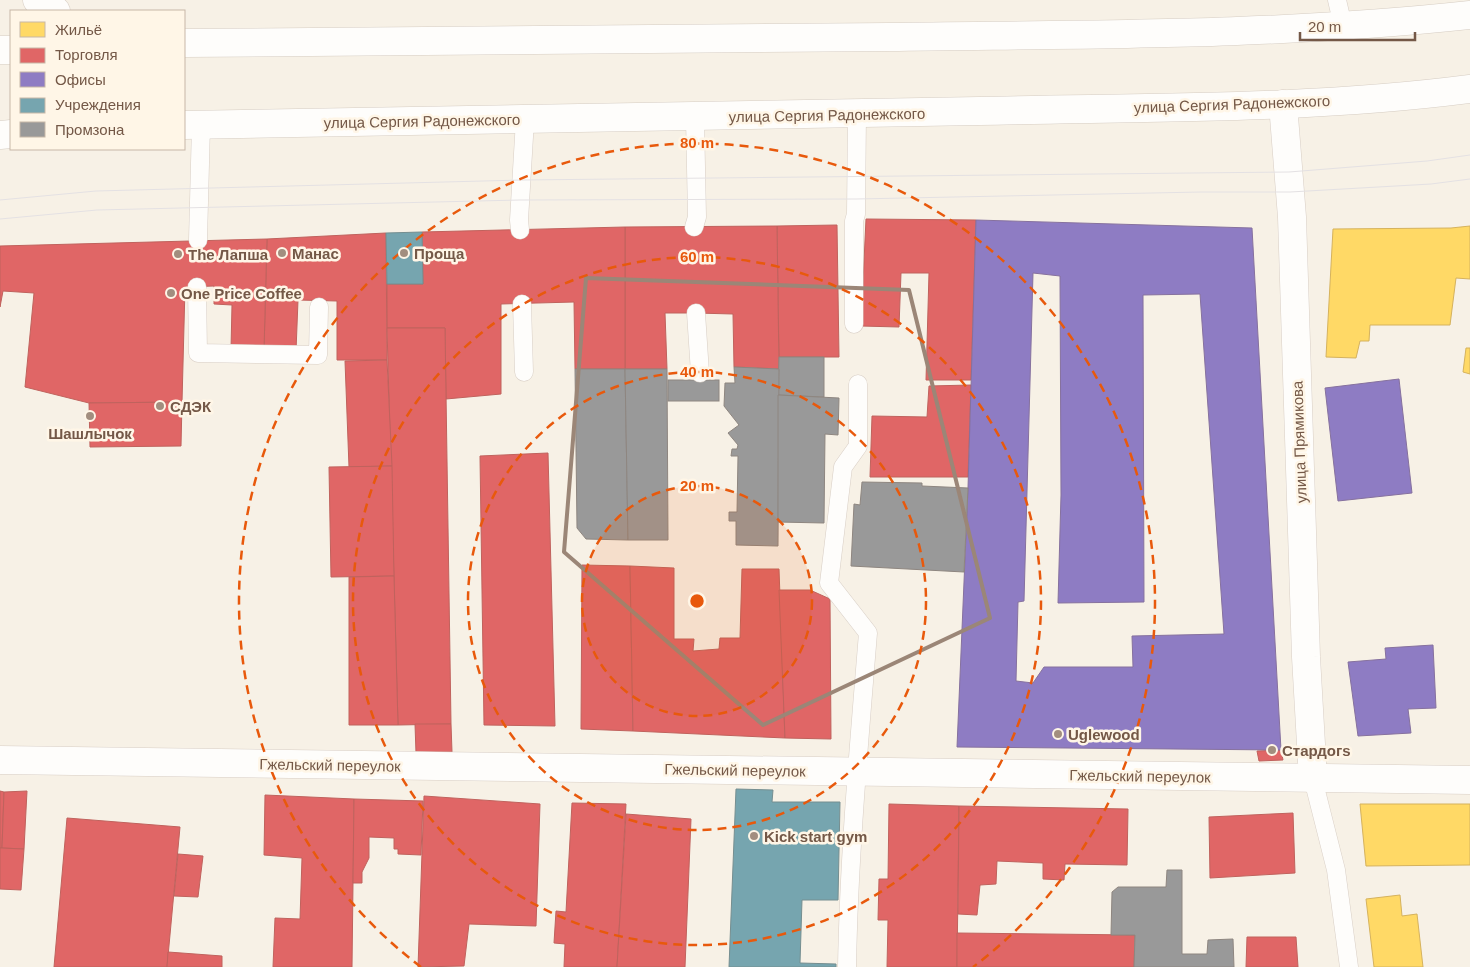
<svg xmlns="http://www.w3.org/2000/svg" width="1470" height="967" font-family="Helvetica,sans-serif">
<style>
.homes{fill:#ffd966;stroke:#d5b25d}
.shops{fill:#e06666;stroke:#c0625d}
.offices{fill:#8e7cc3;stroke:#86719e;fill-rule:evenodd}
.public{fill:#76a5af;stroke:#758e90}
.industry{fill:#999;stroke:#8e8680}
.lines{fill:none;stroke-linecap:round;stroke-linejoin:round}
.service-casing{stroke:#d8cec5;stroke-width:19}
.minor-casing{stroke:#d8cec5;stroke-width:29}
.tertiary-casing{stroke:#d8cec5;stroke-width:29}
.secondary-casing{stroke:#d6cdc3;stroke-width:29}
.service{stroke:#fefdfb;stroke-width:18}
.minor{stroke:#fefdfb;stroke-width:28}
.tertiary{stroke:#fefdfb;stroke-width:28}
.secondary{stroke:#fefdfb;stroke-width:28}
.tram{stroke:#e4e1e3;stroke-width:1}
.marked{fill:none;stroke:#9b8677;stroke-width:4;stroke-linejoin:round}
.ring{fill:none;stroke:#e8590c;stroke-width:2.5;stroke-dasharray:9 6}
.poi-dot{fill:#a28e7f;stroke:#fff6e7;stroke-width:2}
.labels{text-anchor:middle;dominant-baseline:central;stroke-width:5;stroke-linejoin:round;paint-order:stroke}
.street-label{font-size:15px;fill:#745847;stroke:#fff6e7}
.poi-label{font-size:15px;font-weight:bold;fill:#745847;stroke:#fff6e7;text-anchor:start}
.centre{fill:#e8590c;stroke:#fff6e7;stroke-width:2.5}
.ring-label{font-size:15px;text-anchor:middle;font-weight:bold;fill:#e8590c;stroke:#fff6e7;stroke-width:5;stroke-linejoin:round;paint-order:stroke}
</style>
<rect width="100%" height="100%" fill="#f7f1e6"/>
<g class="homes">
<polygon points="1470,226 1470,279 1456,278 1450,325 1370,325 1369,341 1360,341 1356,358 1326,357 1333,229 1451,228"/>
<polygon points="1466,348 1470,348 1470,374 1463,372"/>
<polygon points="1360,804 1470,804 1470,865 1366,866"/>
<polygon points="1400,895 1402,916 1417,914 1423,967 1374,967 1366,899"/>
</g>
<g class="shops">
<polygon points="866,219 976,220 971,380 926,380 929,273 901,273 899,327 861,326"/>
<polygon points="837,225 839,357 779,357 777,226"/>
<polygon points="777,226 779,369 734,367 733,314 696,313 665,313 667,369 625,369 625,227"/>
<polygon points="625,227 625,369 575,369 574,302 501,304 501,394 446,399 445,328 387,328 387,284 423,284 422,232"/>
<polygon points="386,233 387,360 337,360 337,301 298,300 296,351 264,350 267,239"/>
<polygon points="267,239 264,350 231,349 232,305 214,304 214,286 185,287 182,402 89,403 25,387 34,293 3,291 0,307 0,246"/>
<polygon points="387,328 445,328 451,724 398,725"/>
<polygon points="387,360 392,466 349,467 345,361"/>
<polygon points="971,385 968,477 870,477 872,416 927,417 929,386"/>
<polygon points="182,402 181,446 90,447 89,403"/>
<polygon points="548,453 555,726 484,725 480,456"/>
<polygon points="392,466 394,576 331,577 329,467"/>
<polygon points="582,565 630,566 633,731 581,729"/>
<polygon points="630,566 674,568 674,639 694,639 693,651 719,649 720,638 740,638 742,569 779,569 785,738 633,731"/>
<polygon points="394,576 398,725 349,725 349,577"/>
<polygon points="779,590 810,590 830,599 831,739 785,738"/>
<polygon points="415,724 451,724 452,752 416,753"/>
<polygon points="1281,750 1283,760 1259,761 1257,751"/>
<polygon points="0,791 4,792 2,848 0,848"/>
<polygon points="27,791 24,849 2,848 4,792"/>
<polygon points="265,795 354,799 352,967 273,967 275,918 300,919 302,858 264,855"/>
<polygon points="424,796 540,804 536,926 469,924 464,966 418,967"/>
<polygon points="354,799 423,801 421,855 398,854 398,849 394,849 394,838 369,837 369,858 362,872 362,883 353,883"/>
<polygon points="572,803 626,804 617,967 564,967 565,944 554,943 556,911 566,912"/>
<polygon points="889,804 959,806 957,967 887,967 888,920 878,920 879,879 888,879"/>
<polygon points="959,806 1128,809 1127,865 1065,864 1064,880 1043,879 1043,863 997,861 996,884 980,885 977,915 958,914"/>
<polygon points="1293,813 1295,873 1210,878 1209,817"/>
<polygon points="626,814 691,819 685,967 617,967"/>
<polygon points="67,818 180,827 167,967 54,967"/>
<polygon points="0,848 24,849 21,890 0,889"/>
<polygon points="178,854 203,856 198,897 174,896"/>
<polygon points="957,933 1135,935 1134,967 957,967"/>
<polygon points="1247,937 1296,937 1298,967 1246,967"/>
<polygon points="168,952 222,956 222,967 167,967"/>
</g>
<g class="offices">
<path d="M976,220L1252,228L1281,750L957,747L968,488ZM1033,273L1060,276L1061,495L1058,603L1144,602L1143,295L1200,294L1224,634L1132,636L1133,667H1044L1033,683L1016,681L1018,602L1024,601Z"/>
<polygon points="1399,379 1412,493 1338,501 1325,388"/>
<polygon points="1433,645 1436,708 1408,709 1411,733 1358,736 1348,662 1386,659 1385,648"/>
</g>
<g class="public">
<polygon points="422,232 423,284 387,284 386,233"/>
<polygon points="736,789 773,790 772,802 840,802 838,900 802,900 800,963 836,964 836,967 729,967"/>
</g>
<g class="industry">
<polygon points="779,357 824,357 824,397 778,395"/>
<polygon points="734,367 779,369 778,546 736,545 736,521 729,521 729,512 737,512 738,456 731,456 732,449 737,449 738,445 728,433 739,425 724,406 725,383 735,383"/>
<polygon points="575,369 625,369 628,540 586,539 577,528"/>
<polygon points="625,369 667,369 668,540 628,540"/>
<rect x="668" y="380" width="51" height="21"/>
<polygon points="778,395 839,398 838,435 825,434 824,523 778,522"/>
<polygon points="862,482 922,483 922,486 968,488 964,572 851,566 854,504 860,505"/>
<polygon points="1167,870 1182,870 1182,954 1207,954 1208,940 1233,939 1234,967 1134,967 1135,935 1111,935 1112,892 1118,887 1166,887"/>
</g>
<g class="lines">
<defs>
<g id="service">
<polyline points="1337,0 1343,26"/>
<polyline points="694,227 697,217 695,118"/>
<polyline points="520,230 519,220 525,120"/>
<polyline points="198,240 201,125"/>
<polyline points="197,287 198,353 318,355 319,307"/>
<polyline points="522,304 524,372"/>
<polyline points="696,313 700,373"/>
<polyline points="854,324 854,221 856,214 857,114"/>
<polyline points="1313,779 1336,870 1349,967"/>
<path d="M847,967C849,855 859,744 868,633L829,583L843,467L858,446V384"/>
</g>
<g id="minor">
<polyline points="1283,104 1292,217 1306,657 1313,779"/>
<polyline points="0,760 1470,780"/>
</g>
<polyline id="tertiary" points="37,0 56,11"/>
<g id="secondary">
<path d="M184,43C419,43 654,40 889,37C1082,34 1277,36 1470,15"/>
<polyline points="0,50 11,50"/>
<path d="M184,125C449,122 714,117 979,111C1143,107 1308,110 1470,89"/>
<polyline points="0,135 11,134"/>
</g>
</defs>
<use href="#service" class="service-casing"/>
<use href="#minor" class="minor-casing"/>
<use href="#tertiary" class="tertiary-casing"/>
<use href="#secondary" class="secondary-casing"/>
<use href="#service" class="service"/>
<use href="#minor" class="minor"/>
<use href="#tertiary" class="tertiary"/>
<use href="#secondary" class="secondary"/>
<g class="tram">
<polyline points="0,200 96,191 522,180 1289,172 1427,161 1470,155"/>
<polyline points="0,219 97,210 520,200 856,199 1201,192 1290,192 1431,184 1470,179"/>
</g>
</g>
<path class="marked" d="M586,278L909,290L990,618L763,725L564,552Z"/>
<circle cx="697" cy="601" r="115" fill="#e8590c" fill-opacity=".12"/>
<g class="ring">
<circle cx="697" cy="601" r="115"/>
<circle cx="697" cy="601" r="229"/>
<circle cx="697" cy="601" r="344"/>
<path d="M421 967A458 458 0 1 1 973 967"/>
</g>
<g class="poi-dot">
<circle cx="282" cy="253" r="5"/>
<circle cx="404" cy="253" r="5"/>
<circle cx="178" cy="254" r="5"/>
<circle cx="171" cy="293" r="5"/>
<circle cx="160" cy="406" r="5"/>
<circle cx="90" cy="416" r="5"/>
<circle cx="1058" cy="734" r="5"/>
<circle cx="1272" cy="750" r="5"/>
<circle cx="754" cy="836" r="5"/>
</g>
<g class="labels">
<g class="street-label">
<text transform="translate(1232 104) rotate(-2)">улица Сергия Радонежского</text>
<text transform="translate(827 115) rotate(-1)">улица Сергия Радонежского</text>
<text transform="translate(422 121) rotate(-1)">улица Сергия Радонежского</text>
<text transform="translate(1299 442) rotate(-92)">улица Прямикова</text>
<text transform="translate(330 765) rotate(1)">Гжельский переулок</text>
<text transform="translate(735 770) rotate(1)">Гжельский переулок</text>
<text transform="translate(1140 776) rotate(1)">Гжельский переулок</text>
</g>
<g class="poi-label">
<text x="292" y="253">Манас</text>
<text x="414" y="253">Проща</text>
<text x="188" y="254">The Лапша</text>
<text x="181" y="293">One Price Coffee</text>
<text x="170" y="406">СДЭК</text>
<text x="90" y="433" text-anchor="middle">Шашлычок</text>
<text x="1068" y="734">Uglewood</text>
<text x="1282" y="750">Стардогs</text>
<text x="764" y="836">Kick start gym</text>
</g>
</g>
<circle cx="697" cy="601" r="8" class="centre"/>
<g class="ring-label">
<text x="697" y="148">80 m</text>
<text x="697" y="262">60 m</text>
<text x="697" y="377">40 m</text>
<text x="697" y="491">20 m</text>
</g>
<rect x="10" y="10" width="175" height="140" fill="#fff6e7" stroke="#c7b7a7"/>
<rect x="20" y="22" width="25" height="15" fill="#ffd966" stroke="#c7b7a7"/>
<text x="55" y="35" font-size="15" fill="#745847">Жильё</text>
<rect x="20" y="48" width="25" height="15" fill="#e06666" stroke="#c7b7a7"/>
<text x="55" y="60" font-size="15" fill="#745847">Торговля</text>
<rect x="20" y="72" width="25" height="15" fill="#8e7cc3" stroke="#c7b7a7"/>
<text x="55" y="85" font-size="15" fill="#745847">Офисы</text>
<rect x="20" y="98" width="25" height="15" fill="#76a5af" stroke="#c7b7a7"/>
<text x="55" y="110" font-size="15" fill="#745847">Учреждения</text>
<rect x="20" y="122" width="25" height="15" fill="#999999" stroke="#c7b7a7"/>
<text x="55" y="135" font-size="15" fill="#745847">Промзона</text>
<path d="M1300 32v8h115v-8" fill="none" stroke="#745847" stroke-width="2.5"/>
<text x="1308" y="32" font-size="15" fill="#745847" stroke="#fff6e7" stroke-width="4" paint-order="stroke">20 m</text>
</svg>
